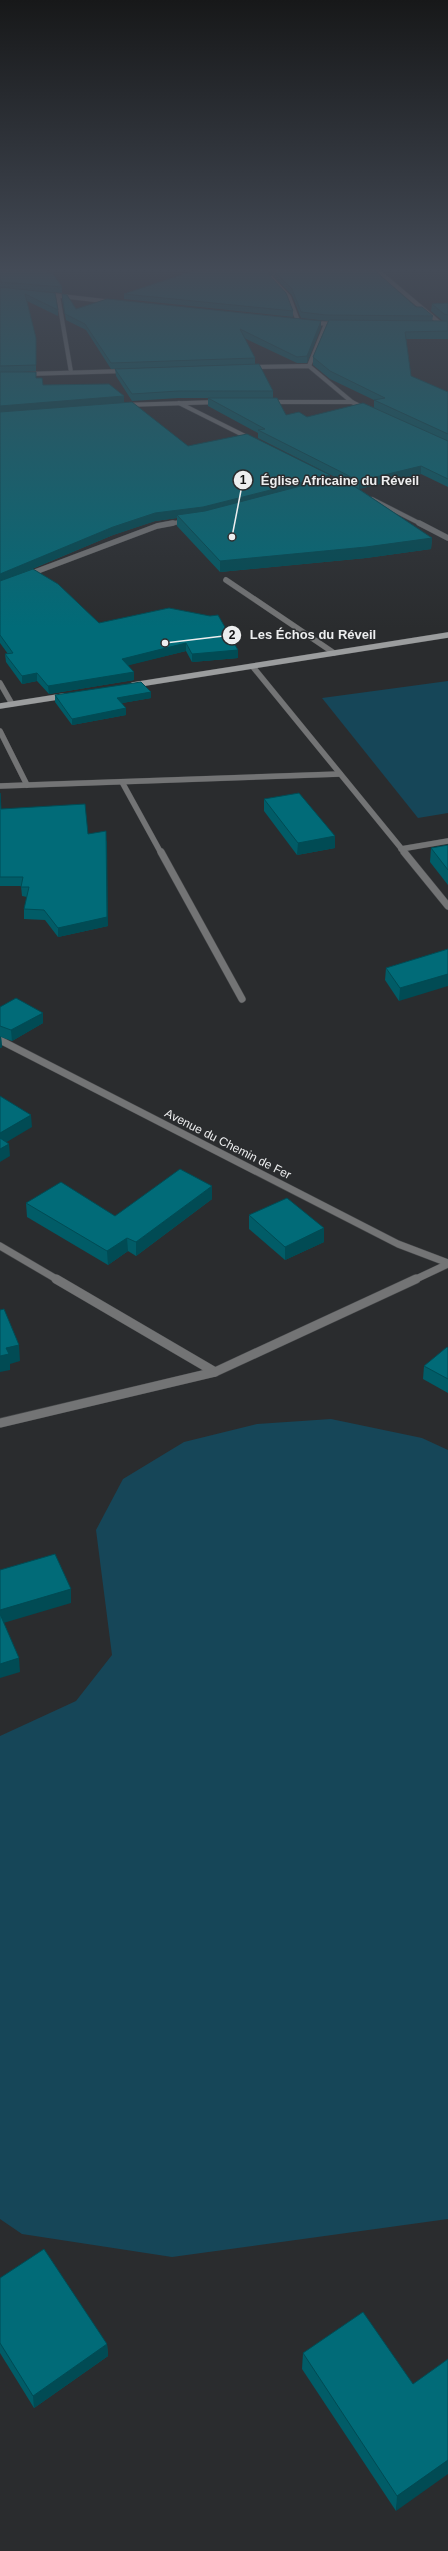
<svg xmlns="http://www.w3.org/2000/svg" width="448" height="2551" font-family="Arial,sans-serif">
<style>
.green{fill:#164658}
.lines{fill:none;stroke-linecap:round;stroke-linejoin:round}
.lane-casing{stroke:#454749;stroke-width:6}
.street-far3-casing{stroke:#454749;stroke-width:5}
.street-far2-casing{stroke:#454749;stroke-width:6}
.street-far1-casing{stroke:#454749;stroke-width:8}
.street-casing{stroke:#454749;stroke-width:10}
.secondary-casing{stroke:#454749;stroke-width:6}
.lane{stroke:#737475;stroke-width:5.5}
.street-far3{stroke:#737475;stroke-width:4}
.street-far2{stroke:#737475;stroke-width:5.5}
.street-far1{stroke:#737475;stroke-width:7}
.street{stroke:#737475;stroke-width:9}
.secondary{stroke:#9b9d9e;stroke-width:5.5}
.wall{fill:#015c67}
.shaded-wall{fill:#014b54}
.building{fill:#016b78;stroke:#014b54}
.labels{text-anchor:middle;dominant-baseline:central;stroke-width:3;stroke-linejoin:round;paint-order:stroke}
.street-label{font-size:12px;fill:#edeeef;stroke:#2a2c2e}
.leader{fill:none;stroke:#edeeef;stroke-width:1.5}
.callout-dot{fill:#edeeef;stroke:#2a2c2e;stroke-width:1.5}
.mark-label{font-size:12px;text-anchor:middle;font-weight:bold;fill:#111}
.callout-label{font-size:13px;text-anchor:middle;font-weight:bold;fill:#edeeef;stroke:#2a2c2e;stroke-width:3;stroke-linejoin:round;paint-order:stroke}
</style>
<rect width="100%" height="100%" fill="#2a2c2e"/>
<g class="green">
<polygon points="448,681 448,813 418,818 322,698"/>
<polygon points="331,1419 422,1438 448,1450 448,2219 172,2257 22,2234 0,2219 0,1736 76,1701 112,1655 96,1530 123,1479 184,1442 257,1424"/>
</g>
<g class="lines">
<defs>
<g id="lane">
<polyline points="226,580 334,653"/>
<polyline points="0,731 27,785"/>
</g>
<g id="street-far3">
<polyline points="377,270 442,325"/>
<polyline points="271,278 289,297 298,321"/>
<polyline points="44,294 112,302"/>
<polyline points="58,296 71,372"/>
<polyline points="311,323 337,324"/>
<polyline points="309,366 326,324"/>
<polyline points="251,367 309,366 352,402 366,409"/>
<polyline points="27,374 125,371"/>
<polyline points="268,402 352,402"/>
<polyline points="179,403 251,439"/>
<polyline points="124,405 219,402"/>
<polyline points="372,499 421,524"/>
<polyline points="167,524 188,521"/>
</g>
<g id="street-far2">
<polyline points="419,523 448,538"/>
<polyline points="27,575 157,526 173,523"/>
<polyline points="253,667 405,853"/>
<polyline points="0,683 12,704"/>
<polyline points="122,782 161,853"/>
<polyline points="0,786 340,774"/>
<polyline points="401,849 448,841"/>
</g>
<g id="street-far1">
<polyline points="161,852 242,999"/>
<polyline points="404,852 448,906"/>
<polyline points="0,1040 398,1244 448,1263"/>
<polyline points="0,1246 58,1280"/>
<polyline points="414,1280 448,1264"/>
</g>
<g id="street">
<polyline points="56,1279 215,1372"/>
<polyline points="0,1423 215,1372 416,1279"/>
</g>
<g id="secondary">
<polyline points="133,685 448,635"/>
<polyline points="0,706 64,696"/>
</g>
</defs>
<use href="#lane" class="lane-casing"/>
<use href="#street-far3" class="street-far3-casing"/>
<use href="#street-far2" class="street-far2-casing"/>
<use href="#street-far1" class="street-far1-casing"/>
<use href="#street" class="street-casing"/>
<use href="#secondary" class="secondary-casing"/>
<use href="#lane" class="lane"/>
<use href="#street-far3" class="street-far3"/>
<use href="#street-far2" class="street-far2"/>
<use href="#street-far1" class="street-far1"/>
<use href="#street" class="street"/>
<use href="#secondary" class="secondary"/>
</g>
<g class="wall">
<polygon points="0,270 62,287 62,293 26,290 58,310 58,316 27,301 36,345 36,371 22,372 36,378 43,385 124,396 124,403 188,446 330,475 330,479 335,477 258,438 258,433 208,406 208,398 178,398 132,401 116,376 115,369 273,391 273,398 286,415 307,417 374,408 374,400 330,379 313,365 313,357 328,321 301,318 292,295 272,275 270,276 293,311 293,317 124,299 124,294 198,270 374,270 416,307 433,316 432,321 443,321 431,311 432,304 448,303 448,339 406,339 411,376 448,392 448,487 421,474 359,489 432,538 431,549 366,558 220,572 177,526 177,518 155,521 113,535 13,577 99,623 169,608 238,658 192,662 186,651 128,665 134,680 49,694 37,681 22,684 6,662 5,654 8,654 0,643"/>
<polygon points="62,294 76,309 321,327 307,363 297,363 244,338 255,358 255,364 111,369 86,330 66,320 62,300"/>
<polygon points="55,695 151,698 122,703 126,715 72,725 55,702"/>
<polygon points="0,792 1,809 88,834 108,926 58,937 45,920 24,919 24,909 27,897 22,896 21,886 0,886"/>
<polygon points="264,799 335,836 335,848 297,855 264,811"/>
<polygon points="448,845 448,885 430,862 431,848"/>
<polygon points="448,949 399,1001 385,980 386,968"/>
<polygon points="0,1007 43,1023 12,1041 1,1037 2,1047 0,1048"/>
<polygon points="212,1186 212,1199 136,1256 128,1251 108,1265 27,1217 26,1203 115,1216"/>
<polygon points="249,1215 324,1242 285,1260 249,1229"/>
<polygon points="448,1348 448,1393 423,1379 424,1366"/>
<polygon points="0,2278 107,2344 108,2356 34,2408 0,2353"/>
<polygon points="303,2353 413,2384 396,2511 302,2369"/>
</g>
<g class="shaded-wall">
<polygon points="271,270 272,270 272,275 268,279 268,274"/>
<polygon points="321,321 321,327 307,363 307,356"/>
<polygon points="124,396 124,403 0,412 0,406"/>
<polygon points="421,466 421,474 359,489 359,481"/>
<polygon points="330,475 329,482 203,515 177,515 177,518 155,521 113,535 0,582 0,574 113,527 155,513"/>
<polygon points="432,538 431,549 366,558 220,572 220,561"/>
<polygon points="186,643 186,651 122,667 122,659"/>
<polygon points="238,650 238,658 192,662 192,654"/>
<polygon points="134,672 134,680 49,694 48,686"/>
<polygon points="37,673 37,681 22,684 22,676"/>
<polygon points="151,692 151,698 117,704 117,698"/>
<polygon points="126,708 126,715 72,725 72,719"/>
<polygon points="335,836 335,848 297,855 298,843"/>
<polygon points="107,840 108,926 58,937 58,928"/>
<polygon points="448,974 448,986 399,1001 400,988"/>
<polygon points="43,1013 43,1023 12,1041 11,1030"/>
<polygon points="1,1036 2,1047 0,1048 0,1037"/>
<polygon points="31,1115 32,1127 0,1146 0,1133"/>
<polygon points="9,1144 10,1156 0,1162 0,1149"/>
<polygon points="212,1186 212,1199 136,1256 136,1242"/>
<polygon points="324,1228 324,1242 285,1260 285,1247"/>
<polygon points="127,1238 128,1251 108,1265 107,1251"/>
<polygon points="19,1345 20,1361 10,1364 10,1370 0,1372 0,1356 6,1348"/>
<polygon points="71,1589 71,1603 0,1624 0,1610"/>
<polygon points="19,1658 20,1672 0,1678 0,1664"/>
<polygon points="107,2344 108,2356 34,2408 33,2396"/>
<polygon points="448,2460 448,2474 396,2511 397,2496"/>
</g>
<g class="building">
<polygon points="0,270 44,270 45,272 52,272 62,287 0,282"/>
<polygon points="198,270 271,270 268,274 286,293 293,311 124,294 193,271"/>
<polygon points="273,270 374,270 416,307 422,307 433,316 326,315 301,312 292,289"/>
<polygon points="0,287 55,293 58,310 25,294 36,338 36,365 0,366"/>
<polygon points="62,294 67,295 76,309 107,299 321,321 307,356 297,357 240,329 255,358 111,363 85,324 65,314"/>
<polygon points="448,303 448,315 444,314 432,304"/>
<polygon points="329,320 448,321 448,331 405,332 411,376 448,392 448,434 374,400 385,398 330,371 313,357"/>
<polygon points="259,364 273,391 178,391 132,394 115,369"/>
<polygon points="0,372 36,372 36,378 42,378 43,385 109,384 124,396 0,406"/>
<polygon points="208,398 277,398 286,415 299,412 307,417 363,403 448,441 448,479 421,466 359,481 258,430 265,429"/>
<polygon points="132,402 188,446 247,434 330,475 203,507 155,513 113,527 0,574 0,412"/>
<polygon points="339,476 432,538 366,547 220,561 177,515 205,511"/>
<polygon points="33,569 58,584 99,623 169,608 210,616 218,615 238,650 192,654 186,643 122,659 134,672 48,686 37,673 22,676 5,654 13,653 0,635 0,581"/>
<polygon points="141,682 151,692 117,698 126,708 72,719 55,695"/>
<polygon points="0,793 1,809 85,804 88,834 106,831 107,917 58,928 44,910 24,909 29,887 21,887 23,877 0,877"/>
<polygon points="299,793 335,836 298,843 264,799"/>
<polygon points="448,845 448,870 431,848"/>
<polygon points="448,949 448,974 400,988 386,968"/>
<polygon points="16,998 43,1013 11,1030 0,1026 0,1007"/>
<polygon points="0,1096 31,1115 0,1133"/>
<polygon points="0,1138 9,1144 0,1149"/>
<polygon points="180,1169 212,1186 136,1242 127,1238 107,1251 26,1203 61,1182 115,1216"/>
<polygon points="287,1198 324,1228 285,1247 249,1215"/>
<polygon points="4,1309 19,1345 6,1348 9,1354 0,1356 0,1310"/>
<polygon points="447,1347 448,1348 448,1379 424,1366"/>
<polygon points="55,1554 71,1589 0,1610 0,1570"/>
<polygon points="0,1614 19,1658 0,1664"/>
<polygon points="44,2249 107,2344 33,2396 0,2343 0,2278"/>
<polygon points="363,2312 413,2384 448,2359 448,2460 397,2496 303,2353"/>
</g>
<linearGradient id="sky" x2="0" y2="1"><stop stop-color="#171819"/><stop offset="0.43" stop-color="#444b57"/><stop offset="1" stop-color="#444b57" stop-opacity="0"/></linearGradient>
<rect width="448" height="628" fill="url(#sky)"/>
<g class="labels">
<g class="street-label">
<text transform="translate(228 1144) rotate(27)">Avenue du Chemin de Fer</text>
</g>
</g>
<path class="leader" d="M232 537L243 480M165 643L232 635"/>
<g class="callout-dot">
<circle cx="232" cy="537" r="4"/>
<circle cx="165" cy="643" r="4"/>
<circle cx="243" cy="480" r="10"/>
<circle cx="232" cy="635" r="10"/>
</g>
<g class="mark-label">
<text x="243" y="484">1</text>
<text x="232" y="639">2</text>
</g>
<g class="callout-label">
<text x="340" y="485">Église Africaine du Réveil</text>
<text x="313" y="639">Les Échos du Réveil</text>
</g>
</svg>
